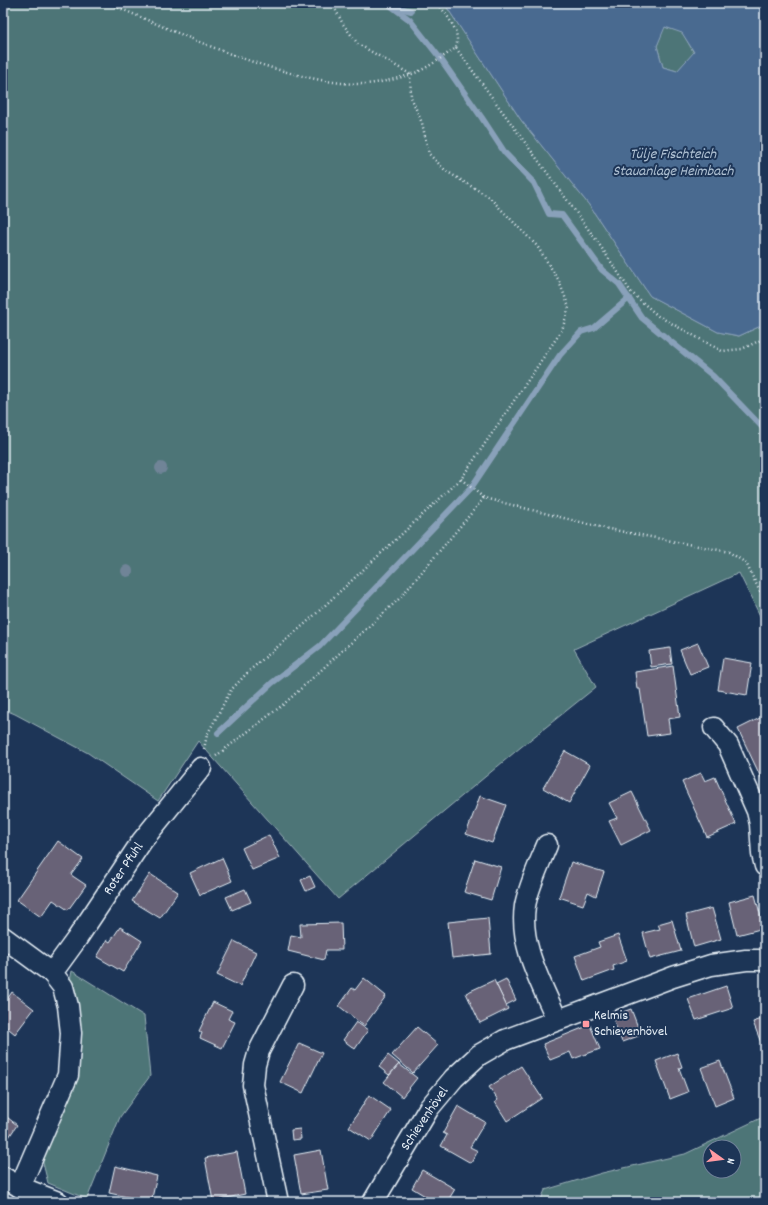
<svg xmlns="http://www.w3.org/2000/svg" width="768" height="1205" font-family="Dekko,sans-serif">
	<rect width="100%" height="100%" fill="#1d3557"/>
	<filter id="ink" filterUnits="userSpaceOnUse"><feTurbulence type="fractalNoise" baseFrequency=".025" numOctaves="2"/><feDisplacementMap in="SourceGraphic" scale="8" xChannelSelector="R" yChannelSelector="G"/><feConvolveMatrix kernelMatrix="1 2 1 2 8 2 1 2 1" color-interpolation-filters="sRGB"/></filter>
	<g filter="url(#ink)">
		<g fill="#4e7477" stroke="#9bb2b8" fill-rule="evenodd">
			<path d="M3,3H444L521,120L589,205L650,296L718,332L739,336L765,324V626L739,573L574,649L596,687L521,747L338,899L198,741L158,801L88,753L15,714L3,709Z"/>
			<path d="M664,27L682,32L694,53L677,71L663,67L657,46Z"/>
			<path d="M72,971L144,1016L150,1076L120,1117L87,1199L48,1183L42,1159L78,1078V1025L75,991L70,981Z"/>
			<path d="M763,1117H765V1202H540L545,1190L602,1173L685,1154ZM710,1147H734V1171H710Z"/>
		</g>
		<path fill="#496b90" stroke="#89a1ba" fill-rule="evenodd" d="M444,3H765V324L739,336L718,332L650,296L589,205L521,120ZM665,27L682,33L694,52L677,71L663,67L657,46Z"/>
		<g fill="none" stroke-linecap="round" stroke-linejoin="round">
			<g stroke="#89a1ba" stroke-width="6">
				<path d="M390,5L410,20L440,58L482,118L505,153L534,183L549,214L562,215L602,270L619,284L642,318L713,376L765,430"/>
				<path d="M393,6L411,11"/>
				<path d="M218,733L272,683L320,646L471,488L560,355L581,332L594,328L629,298"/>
			</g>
		</g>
		<g fill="#676277" stroke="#e8f1f8">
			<path d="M698,643L708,667L690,674L680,650Z"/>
			<path d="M670,648L672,664L651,667L649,651Z"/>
			<path d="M723,658L752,663L747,695L718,690Z"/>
			<path d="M673,666L680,717L668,719L670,733L647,736L640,689H637L635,672Z"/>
			<path d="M762,717L765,723V786L738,729Z"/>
			<path d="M565,751L590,765L569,803L543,788Z"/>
			<path d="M701,773L705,781L715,777L736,824L707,837L682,782Z"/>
			<path d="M632,792L651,830L621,845L609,821L617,818L609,803Z"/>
			<path d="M480,796L506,805L492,843L466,834Z"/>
			<path d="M269,835L280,858L252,870L242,848Z"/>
			<path d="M58,841L83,859L71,875L86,885L68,910L53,900L41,917L17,900Z"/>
			<path d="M222,858L232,881L200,895L190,873Z"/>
			<path d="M475,859L501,867L491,900L464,892Z"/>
			<path d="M571,862L604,872L596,896L588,892L583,905L559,897Z"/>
			<path d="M150,874L178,892L160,918L132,901Z"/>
			<path d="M310,876L315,887L306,891L301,880Z"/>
			<path d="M245,889L251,902L232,910L226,897Z"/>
			<path d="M755,895L764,928L737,935L729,902Z"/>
			<path d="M712,908L721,939L694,947L686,915Z"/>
			<path d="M488,918L491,954L452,958L448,922Z"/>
			<path d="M672,920L681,951L650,959L643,933L660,929L658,924Z"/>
			<path d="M341,923L342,950H326L324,960L288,951L291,935L301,937L300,924Z"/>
			<path d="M120,927L142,941L123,972L97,957L107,940L110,942Z"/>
			<path d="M618,935L627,961L613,966L614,970L584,981L575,956L600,947L598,942Z"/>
			<path d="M234,941L256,952L240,986L217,975Z"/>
			<path d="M364,978L386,996L364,1026L339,1006L352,988L355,990Z"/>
			<path d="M506,979L516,1000L506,1005L496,984Z"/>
			<path d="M494,980L508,1009L480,1023L466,993Z"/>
			<path d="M726,986L733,1008L696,1020L688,999Z"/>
			<path d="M12,992L34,1009L15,1034L3,1024V1005Z"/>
			<path d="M213,1002L232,1011L228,1019L235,1022L222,1048L200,1038L202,1033L199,1031Z"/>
			<path d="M631,1009L641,1035L622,1042L612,1016Z"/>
			<path d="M765,1018V1053L753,1022Z"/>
			<path d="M356,1022L368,1030L355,1049L343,1040Z"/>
			<path d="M590,1025L600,1049L573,1059L570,1052L550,1060L543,1044Z"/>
			<path d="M417,1027L438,1045L413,1073L392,1055Z"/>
			<path d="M299,1043L322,1053L303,1093L280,1082Z"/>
			<path d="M677,1053L682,1067L679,1068L688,1092L670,1099L656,1061Z"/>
			<path d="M388,1055L399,1064L389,1075L379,1067Z"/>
			<path d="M720,1061L734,1098L715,1106L701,1068Z"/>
			<path d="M399,1064L417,1078L402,1097L384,1082Z"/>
			<path d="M521,1066L542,1098L507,1121L495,1102L498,1100L489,1087Z"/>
			<path d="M369,1095L391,1110L371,1141L349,1127Z"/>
			<path d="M458,1106L485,1122L470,1147L478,1151L471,1163L441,1146L447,1135L443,1133Z"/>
			<path d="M3,1114L17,1125L3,1146Z"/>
			<path d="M300,1129L301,1139L292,1140L291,1130Z"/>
			<path d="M321,1150L328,1190L301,1194L294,1155Z"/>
			<path d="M237,1152L245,1194L213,1201L205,1158Z"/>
			<path d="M115,1166L157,1176L151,1202L109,1193Z"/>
			<path d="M422,1170L455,1189L447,1202H435L412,1188Z"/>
		</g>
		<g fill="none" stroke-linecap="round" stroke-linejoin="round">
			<defs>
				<g id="street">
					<path d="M714,728L728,745L757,811L760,824L762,854L765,866"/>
					<path d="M547,845C540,862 528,888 525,906C519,946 542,984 557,1020"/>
					<path d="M3,937L52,973"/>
					<path d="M3,1177L20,1187L58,1202"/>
					<path d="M20,1187L68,1075L71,1033L68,1006L63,987L52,973L76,940L142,841L201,768"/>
					<path d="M278,1202L253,1085L255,1065L259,1051L293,985"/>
					<path d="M373,1202L429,1108L454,1078L479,1055L505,1040L673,977L711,965L746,960H765"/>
				</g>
			</defs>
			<use href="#street" stroke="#e8f1f8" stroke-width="23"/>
			<g stroke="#e8f1f8" stroke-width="2.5" stroke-dasharray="1 3" stroke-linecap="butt">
				<path d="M107,3C163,26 217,52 276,69C304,77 332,84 362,84C377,84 395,79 409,75C426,70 442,57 456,48C461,30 447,17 438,3"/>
				<path d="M332,3L343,24L358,44L410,74"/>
				<path d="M456,48L597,241L631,292L658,316L722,351L742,349L765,338"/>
				<path d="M461,479L484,498L604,528L729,552L746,563L765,602"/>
				<path d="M204,749L207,735L231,690L250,670L306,623L461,479L562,330L569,307L558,279L537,246L489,197L446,171L429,154L422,123L411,97L410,74"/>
				<path d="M216,756L284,704L400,598L484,498"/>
			</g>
			<use href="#street" stroke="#1d3557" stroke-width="20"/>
		</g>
		<g fill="#6f8497">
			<circle cx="161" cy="468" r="6"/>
			<circle cx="127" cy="571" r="6"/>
		</g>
	</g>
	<rect fill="#ff9aa2" stroke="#1d3557" stroke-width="1.5" x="582" y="1020" width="8" height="8" rx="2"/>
	<g text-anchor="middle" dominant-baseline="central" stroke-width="4" stroke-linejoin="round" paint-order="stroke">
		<g font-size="14" fill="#e8f1f8" stroke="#1d3557">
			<text transform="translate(124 869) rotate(-56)">Roter Pfuhl</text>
			<text transform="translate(425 1119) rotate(-56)">Schievenhövel</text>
		</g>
		<g font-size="14" fill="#e8f1f8" stroke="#1d3557" text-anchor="start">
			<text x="594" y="1016">Kelmis<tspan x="594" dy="16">Schievenhövel</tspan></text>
		</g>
		<g font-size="15" font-style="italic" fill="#b0c2d4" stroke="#1d3557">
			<text x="673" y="155">Tülje Fischteich<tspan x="673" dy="17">Stauanlage Heimbach</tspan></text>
		</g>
	</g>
	<rect width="768" height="1205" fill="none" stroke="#1d3557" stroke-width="16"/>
	<rect x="8" y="8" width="752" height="1189" fill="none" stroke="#e8f1f8" stroke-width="1.5" filter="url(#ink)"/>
	<g transform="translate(722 1159) rotate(104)"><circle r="19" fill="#1d3557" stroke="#6e8097"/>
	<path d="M0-3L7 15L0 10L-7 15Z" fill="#ff9aa2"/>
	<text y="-6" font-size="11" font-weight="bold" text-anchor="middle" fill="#e8f1f8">N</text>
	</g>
</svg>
